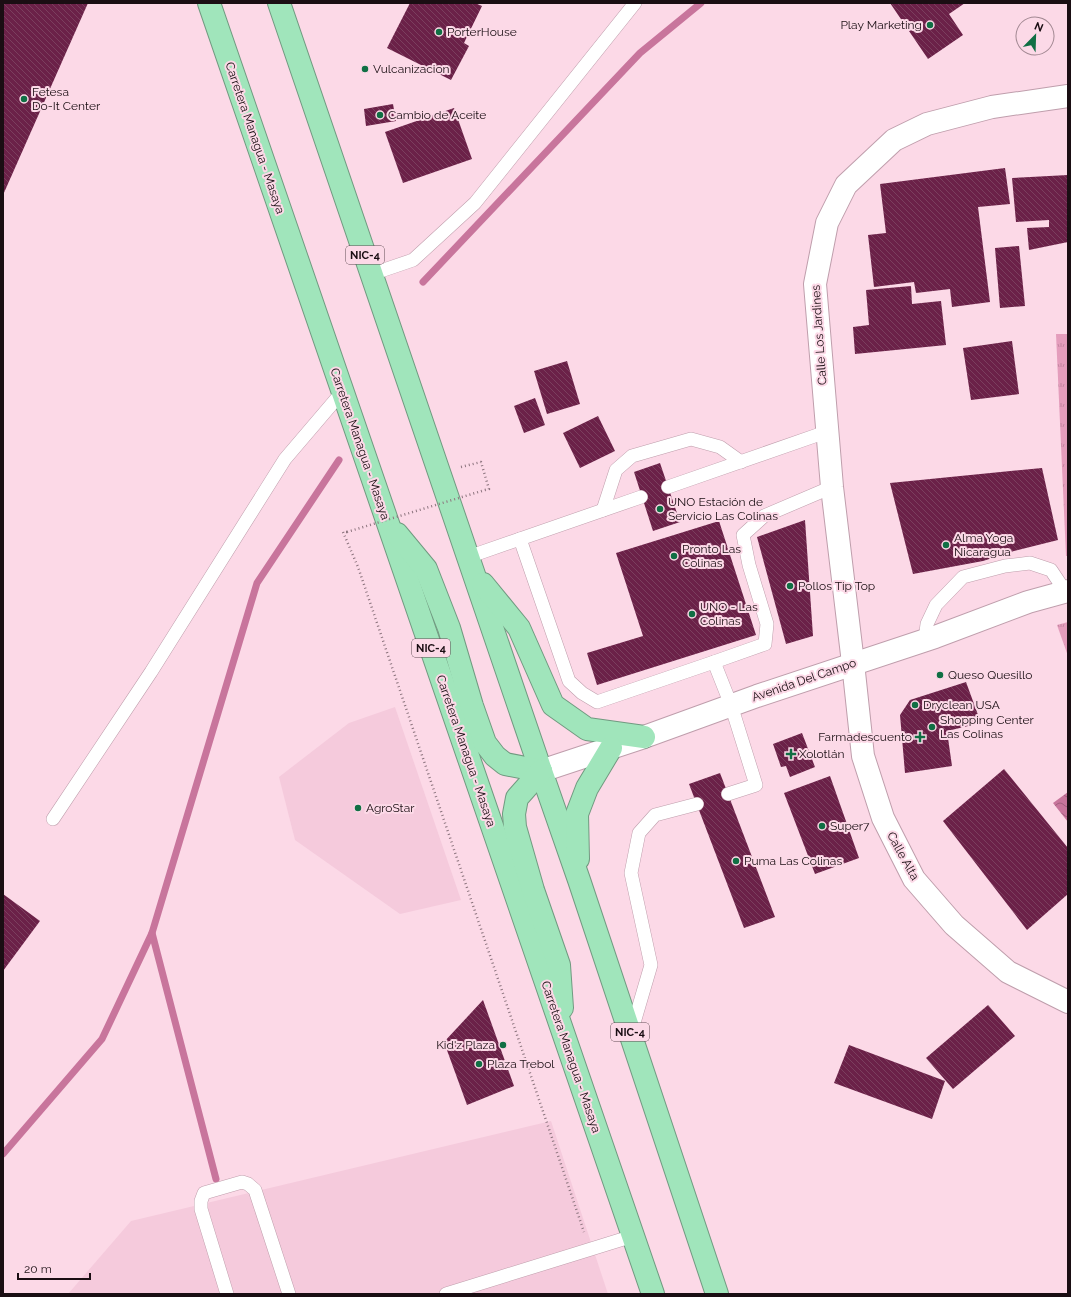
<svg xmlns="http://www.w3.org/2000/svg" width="1071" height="1297" font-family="Raleway,sans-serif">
	<defs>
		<pattern id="grass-tufts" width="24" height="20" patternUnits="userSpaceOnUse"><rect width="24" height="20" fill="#e49dbc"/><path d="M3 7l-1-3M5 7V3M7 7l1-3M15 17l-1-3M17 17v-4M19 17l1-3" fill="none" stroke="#c386a1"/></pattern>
		<pattern id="water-waves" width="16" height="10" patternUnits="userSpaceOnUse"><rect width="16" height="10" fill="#c8759c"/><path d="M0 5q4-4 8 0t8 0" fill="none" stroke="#a25e7e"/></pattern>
		<pattern id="building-back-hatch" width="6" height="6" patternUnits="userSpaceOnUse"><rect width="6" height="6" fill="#6b2148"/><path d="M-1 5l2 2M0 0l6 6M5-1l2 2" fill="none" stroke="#7b3f5e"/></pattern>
	</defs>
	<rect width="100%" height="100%" fill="#fcd9e7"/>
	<g fill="#f5cadc">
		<path d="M395,707L461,900L400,914L295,840L279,777L349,723Z"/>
		<path d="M551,1121L608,1294H68L131,1221Z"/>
	</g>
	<g fill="url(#grass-tufts)">
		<path d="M1056,334H1068V556H1066Z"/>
		<path d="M1068,622V656L1057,625Z"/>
	</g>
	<path fill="url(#water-waves)" d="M1068,792V822L1053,803Z"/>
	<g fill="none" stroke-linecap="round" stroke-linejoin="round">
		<g stroke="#c8759c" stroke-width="7">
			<path d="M423,282L640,53L701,3"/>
			<path d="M3,1154L102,1039L152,933"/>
			<path d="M216,1179L152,933L257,583L339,460"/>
		</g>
	</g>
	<g fill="url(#building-back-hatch)">
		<path d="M3,3H88L3,195Z"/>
		<path d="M410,3H475L482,6L464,43L469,46L451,80L387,48Z"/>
		<path d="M890,3H965L949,14L963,35L928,59Z"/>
		<path d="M393,104L396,121L366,126L364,109Z"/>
		<path d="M454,108L472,159L403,183L385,132Z"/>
		<path d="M1005,168L1010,204L978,207L990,302L952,307L950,289L916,293L914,282L874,287L868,235L886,233L880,184Z"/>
		<path d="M1068,175V242L1029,250L1027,228L1049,227V220L1016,222L1012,178Z"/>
		<path d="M1019,246L1025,306L1000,308L995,248Z"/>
		<path d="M911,286L912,304L941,301L946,345L855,354L853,327L869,325L866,290Z"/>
		<path d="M1012,341L1019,394L971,400L963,348Z"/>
		<path d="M567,361L580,404L547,414L534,371Z"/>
		<path d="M535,398L545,425L524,433L514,406Z"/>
		<path d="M598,416L615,451L580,468L563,433Z"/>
		<path d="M660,463L680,522L653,531L634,472Z"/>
		<path d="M1042,468L1058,540L1014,551L983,561L913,574L890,483Z"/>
		<path d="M805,520L813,636L786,644L757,537Z"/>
		<path d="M719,521L756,635L597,685L587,653L643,636L616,553Z"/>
		<path d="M966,682L981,723L947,731L952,766L905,773L900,715L910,700Z"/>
		<path d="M802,733L815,767L790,777L786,766L781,767L773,744Z"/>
		<path d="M1004,769L1068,848V894L1027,930L943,821Z"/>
		<path d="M720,773L775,917L744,928L689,784Z"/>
		<path d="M830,776L859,858L815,874L784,793Z"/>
		<path d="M3,894L40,921L3,971Z"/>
		<path d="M483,1000L514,1086L467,1105L444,1042Z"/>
		<path d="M988,1005L1015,1036L953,1089L926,1058Z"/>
		<path d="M849,1045L945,1081L932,1119L834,1083Z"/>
	</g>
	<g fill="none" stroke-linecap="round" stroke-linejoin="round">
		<defs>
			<g id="lane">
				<path d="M372,274L413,260L475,203L635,3"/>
				<path d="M668,487L826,432"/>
				<path d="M603,510L616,470L632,456L691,439L720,447L741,462"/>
				<path d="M520,539L569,681L582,693L597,702L714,662"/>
				<path d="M468,557L641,497"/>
				<path d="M925,640L927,624L936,605L963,577L1005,566L1030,563L1051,570L1065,591"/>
				<path d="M728,794L756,785L731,705L714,662L765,644L767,624L749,565L743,535L764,516L832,487"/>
				<path d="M53,819L151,672L285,459L343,391"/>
				<path d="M631,1033L651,965L631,873L639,833L655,815L697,804"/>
				<path d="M227,1294L201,1209V1201L204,1193L242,1182L248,1184L255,1190L289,1294"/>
				<path d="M446,1294L633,1236"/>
			</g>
			<path id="street" d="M1068,96L992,107L927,124L894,140L846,185L827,223L815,284L832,487L853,663L863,756L883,818L914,879L954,925L1008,972L1068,1002"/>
			<path id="secondary" d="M541,771L644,737L757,696L935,637L1028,602L1068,591"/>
			<g id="highway">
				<path d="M209,3L653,1294"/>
				<path d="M279,3L541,771L579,880L717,1294"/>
				<path d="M397,534L426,569L449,628L472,706L485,743L495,756L505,764L541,771"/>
				<path d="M483,584L519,628L553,705L587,729L644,737"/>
				<path d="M541,771L517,798L514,814L515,827L533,890L559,965L562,1008"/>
				<path d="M578,859L577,814L587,788L611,748"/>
			</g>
		</defs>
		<use href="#lane" stroke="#bf9eac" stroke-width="14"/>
		<use href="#street" stroke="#bf9eac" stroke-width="24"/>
		<use href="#secondary" stroke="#bf9eac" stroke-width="24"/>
		<use href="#highway" stroke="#719a80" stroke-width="24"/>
		<g stroke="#8d757f" stroke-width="2.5" stroke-dasharray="1 3" stroke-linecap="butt">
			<path d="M461,467L481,462L489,489L485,490"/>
			<path d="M347,532H343L358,567L584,1232"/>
		</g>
		<use href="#lane" stroke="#fff" stroke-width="13"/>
		<use href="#street" stroke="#fff" stroke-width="22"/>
		<use href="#secondary" stroke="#fff" stroke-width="22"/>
		<use href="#highway" stroke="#a0e5bb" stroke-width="22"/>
		<path stroke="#8d757f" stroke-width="2.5" stroke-dasharray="1 3" stroke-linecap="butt" d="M347,532L485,490"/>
	</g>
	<g fill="#106f44" stroke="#fcd9e7" stroke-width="1.5">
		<circle cx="930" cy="25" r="4"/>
		<circle cx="439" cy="32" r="4"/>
		<circle cx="365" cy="69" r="4"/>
		<circle cx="24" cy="99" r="4"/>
		<circle cx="380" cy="115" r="4"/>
		<circle cx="660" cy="509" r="4"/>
		<circle cx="946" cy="545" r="4"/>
		<circle cx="674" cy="556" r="4"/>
		<circle cx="790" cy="586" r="4"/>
		<circle cx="692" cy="614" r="4"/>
		<circle cx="940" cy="675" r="4"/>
		<circle cx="915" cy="705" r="4"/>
		<circle cx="932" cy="727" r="4"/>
		<path d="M918 731h4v4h4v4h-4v4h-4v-4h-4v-4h4z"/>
		<path d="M789 748h4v4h4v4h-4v4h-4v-4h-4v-4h4z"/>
		<circle cx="358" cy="808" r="4"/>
		<circle cx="822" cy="826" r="4"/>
		<circle cx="736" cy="861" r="4"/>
		<circle cx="503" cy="1045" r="4"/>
		<circle cx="479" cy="1064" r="4"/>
	</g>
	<g text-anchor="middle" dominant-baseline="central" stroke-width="4" stroke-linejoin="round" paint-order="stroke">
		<g fill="#fcd9e7" stroke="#5e4b53" stroke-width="1">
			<rect x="346" y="246" width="38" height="18" rx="3"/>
			<rect x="412" y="639" width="38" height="18" rx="3"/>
			<rect x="611" y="1023" width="38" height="18" rx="3"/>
		</g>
		<g font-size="11" font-weight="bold" fill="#1a0e13">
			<text x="365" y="255">NIC-4</text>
			<text x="431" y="648">NIC-4</text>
			<text x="630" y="1032">NIC-4</text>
		</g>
		<g font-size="12" fill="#1a0e13" stroke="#fcd9e7" text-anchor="start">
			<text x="922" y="25" text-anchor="end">Play Marketing</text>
			<text x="447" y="32">PorterHouse</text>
			<text x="373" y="69">Vulcanizacion</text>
			<text x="32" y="92">Fetesa<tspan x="32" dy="14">Do-It Center</tspan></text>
			<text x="388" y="115">Cambio de Aceite</text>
			<text x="668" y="502">UNO Estación de<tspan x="668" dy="14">Servicio Las Colinas</tspan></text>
			<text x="954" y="538">Alma Yoga<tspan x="954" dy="14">Nicaragua</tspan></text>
			<text x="682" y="549">Pronto Las<tspan x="682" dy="14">Colinas</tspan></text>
			<text x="798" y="586">Pollos Tip Top</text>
			<text x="700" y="607">UNO - Las<tspan x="700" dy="14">Colinas</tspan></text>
			<text x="948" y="675">Queso Quesillo</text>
			<text x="923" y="705">Dryclean USA</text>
			<text x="940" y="720">Shopping Center<tspan x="940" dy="14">Las Colinas</tspan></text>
			<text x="912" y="737" text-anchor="end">Farmadescuento</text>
			<text x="799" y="754">Xolotlán</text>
			<text x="366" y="808">AgroStar</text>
			<text x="830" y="826">Super7</text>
			<text x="744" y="861">Puma Las Colinas</text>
			<text x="495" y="1045" text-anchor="end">Kid'z Plaza</text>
			<text x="487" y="1064">Plaza Trebol</text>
		</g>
		<g font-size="12" fill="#1a0e13" stroke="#fcd9e7">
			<text transform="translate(255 138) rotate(71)">Carretera Managua - Masaya</text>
			<text transform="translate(819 335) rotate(-94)">Calle Los Jardines</text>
			<text transform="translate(360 444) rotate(71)">Carretera Managua - Masaya</text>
			<text transform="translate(804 680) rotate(-19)">Avenida Del Campo</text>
			<text transform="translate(466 751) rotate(71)">Carretera Managua - Masaya</text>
			<text transform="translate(903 856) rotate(61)">Calle Alta</text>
			<text transform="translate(571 1057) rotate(71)">Carretera Managua - Masaya</text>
		</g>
	</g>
	<rect width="1071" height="1297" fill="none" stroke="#1a0e13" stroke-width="8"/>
	<g transform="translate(1035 36) rotate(23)"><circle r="19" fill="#fcd9e7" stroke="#a28892"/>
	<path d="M0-3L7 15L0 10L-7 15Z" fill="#106f44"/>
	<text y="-6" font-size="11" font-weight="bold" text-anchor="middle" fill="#1a0e13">N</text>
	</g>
	<path d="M18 1273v6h72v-6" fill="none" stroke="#1a0e13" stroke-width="2"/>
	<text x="24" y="1273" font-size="12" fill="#1a0e13" stroke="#fcd9e7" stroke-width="3" paint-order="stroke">20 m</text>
</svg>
